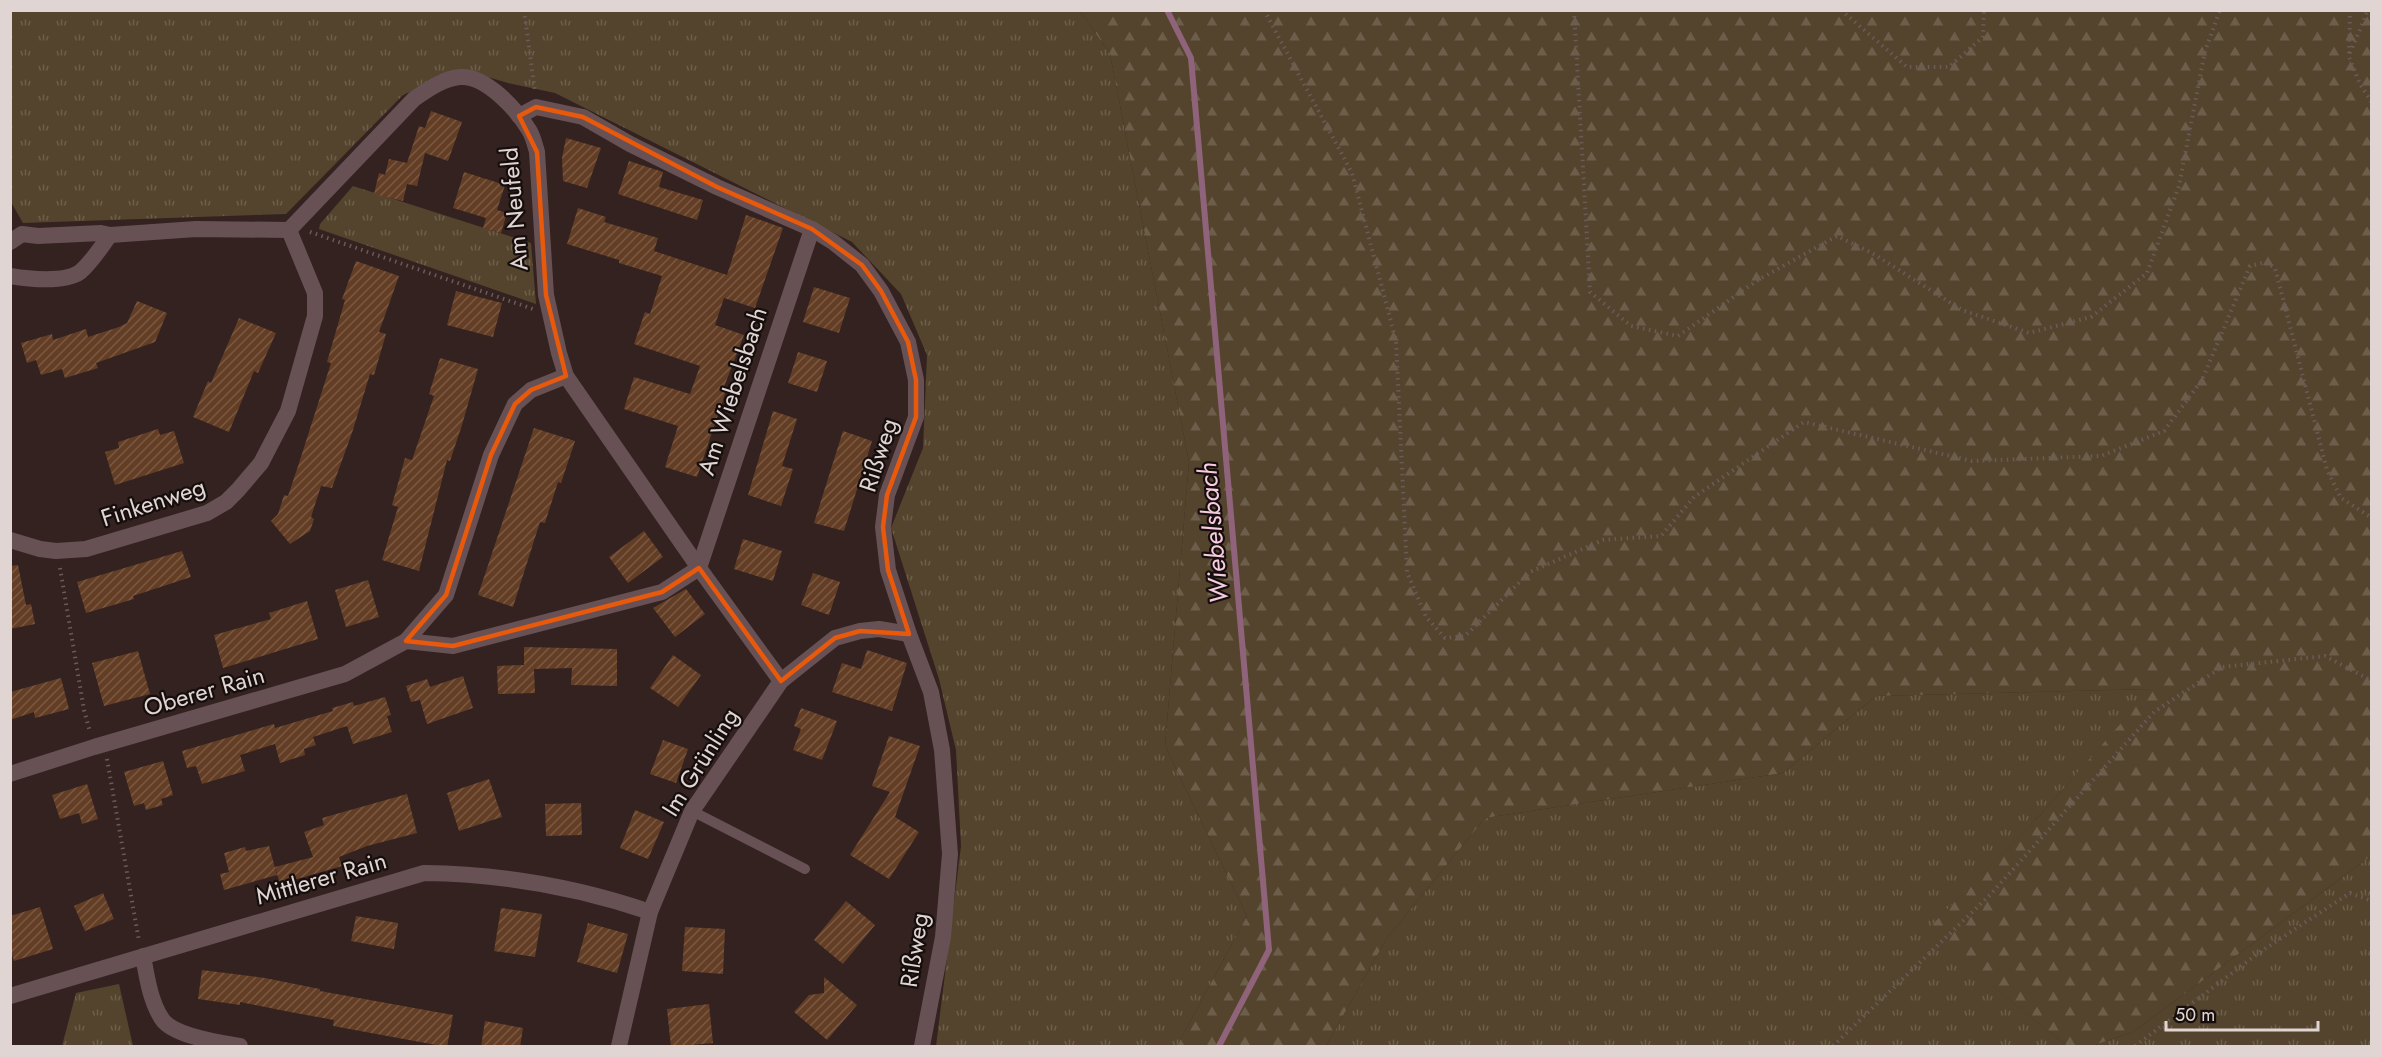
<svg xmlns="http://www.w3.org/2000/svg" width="2382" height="1057" font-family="Jost,sans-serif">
	<defs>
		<pattern id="grass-tufts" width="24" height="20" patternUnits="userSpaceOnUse" patternTransform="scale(1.5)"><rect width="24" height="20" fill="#54442d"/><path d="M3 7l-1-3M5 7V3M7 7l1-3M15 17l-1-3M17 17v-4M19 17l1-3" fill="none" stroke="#6c5e4b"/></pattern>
		<pattern id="forest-firs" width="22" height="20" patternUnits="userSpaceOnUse" patternTransform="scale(1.5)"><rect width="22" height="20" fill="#54442d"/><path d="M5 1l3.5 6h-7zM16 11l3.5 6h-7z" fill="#6c5e4b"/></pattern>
		<pattern id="building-hatch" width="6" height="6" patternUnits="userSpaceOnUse" patternTransform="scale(1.5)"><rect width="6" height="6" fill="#633e25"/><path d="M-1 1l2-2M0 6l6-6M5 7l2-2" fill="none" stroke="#795944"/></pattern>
	</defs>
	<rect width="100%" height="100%" fill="#33221f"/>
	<g fill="url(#grass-tufts)">
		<path d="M10,11H1080L1110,54L1189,462L1165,746L1247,916L1177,1046H936L961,846L956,750L939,679L891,528L923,448L927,355L901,294L852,242L555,93L508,83L461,69L403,95L286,214L23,223L11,202Z"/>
		<path d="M353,186L531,243L536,304L319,229L320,224Z"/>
		<path d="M2152,689L2041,814L1926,932L2067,1046H1326L1387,938L1485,818L1783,773L1876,696Z"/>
		<path d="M2371,856V1046H2092L2133,1032Z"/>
		<path d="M119,984L133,1046H62L76,993Z"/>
	</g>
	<path fill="url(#forest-firs)" d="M1080,11H2371V856L2133,1032L2092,1046H2067L1925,932L2041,814L2151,689L1876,696L1783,773L1485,818L1387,938L1326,1046H1177L1247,916L1165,746L1189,462L1110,54Z"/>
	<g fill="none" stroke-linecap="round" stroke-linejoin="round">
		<path stroke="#8f647a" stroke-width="6" d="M1167,10L1191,58L1269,950L1219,1046"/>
	</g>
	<g fill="url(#building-hatch)">
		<path d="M431,111L462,122L448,161L425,153L417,186L407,184L403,201L374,194L379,173L385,175L389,159L407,163L419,126L425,128Z"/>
		<path d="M566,138L601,148L587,188L563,181L562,158Z"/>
		<path d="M629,161L663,172L659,187L703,200L697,220L618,194Z"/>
		<path d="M464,172L505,185L497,210L507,213L501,233L483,228L486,218L453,208Z"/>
		<path d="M578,208L606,217L604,222L658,238L654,251L727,275L746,215L783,228L755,308L724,298L715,325L744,335L724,387L727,388L697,477L665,467L678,426L624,409L634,377L690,394L700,366L634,344L645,312L650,314L662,276L619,263V260L567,244Z"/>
		<path d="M356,261L399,276L379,332L386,334L374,375L370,374L352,433L332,488L321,486L311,517L314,519L310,531L290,544L271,521L278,514L284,495L288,496L300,460L331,363L327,362L345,300L342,299Z"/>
		<path d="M814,287L850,298L839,333L803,322Z"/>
		<path d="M456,291L502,303L493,337L447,325Z"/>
		<path d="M137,301L167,313L155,342L96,363L98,368L65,378L62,369L41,375L36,360L27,363L21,343L52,334L53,340L86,329L88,337L119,327L127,323Z"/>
		<path d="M239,318L276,333L258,373L254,371L229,432L193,417L208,381L211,383Z"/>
		<path d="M798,352L827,361L817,392L788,383Z"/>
		<path d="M440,358L478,369L462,425L450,461L447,460L419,571L382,560L398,507L392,505L405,458L412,460L434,396L429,394Z"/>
		<path d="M773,411L797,419L782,466L793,469L781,506L748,495Z"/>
		<path d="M534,428L575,441L561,483L558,482L545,523L540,522L513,607L478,595Z"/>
		<path d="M158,429L160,435L174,431L184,463L115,485L105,452L119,448L118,442Z"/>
		<path d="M843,431L872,441L844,531L814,523Z"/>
		<path d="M644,531L663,557L628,583L609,557Z"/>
		<path d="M743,539L782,551L773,581L734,569Z"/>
		<path d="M182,551L191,577L133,596L134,599L86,613L77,582Z"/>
		<path d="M18,565L26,605L31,604L35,624L10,629V566Z"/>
		<path d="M813,573L840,582L829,615L801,605Z"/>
		<path d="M368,580L379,617L346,627L335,590Z"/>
		<path d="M686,589L705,614L675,637L653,608Z"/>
		<path d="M307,601L318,639L223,668L214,635L271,619L269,613Z"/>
		<path d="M524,647L617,649V686L571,685L572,668L534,669L535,693L498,694L497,666L524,665Z"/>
		<path d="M867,650L907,663L892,711L832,692L842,663L861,669Z"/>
		<path d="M138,651L150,694L104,706L92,663Z"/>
		<path d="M673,655L701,675L678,707L650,688Z"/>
		<path d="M463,676L473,708L427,724L420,700L411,702L406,686L427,679L430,687Z"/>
		<path d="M61,678L69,709L35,718L34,712L10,720V692Z"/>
		<path d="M385,697L391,715L387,716L392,732L353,744L347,726L313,737L316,745L304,749L305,755L280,763L275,744L240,755L245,771L202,784L196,766L187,768L182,751L274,724L275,728L333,711L332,708L353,702L354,706Z"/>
		<path d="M801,708L837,721L822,760L793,750L801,729L794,726Z"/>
		<path d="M889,736L920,746L895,817L919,832L889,879L850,855L890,792L872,786Z"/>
		<path d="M663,740L688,749L676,783L650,774Z"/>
		<path d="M163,761L173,795L161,799L163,805L146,810L144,803L134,806L124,772Z"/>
		<path d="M489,779L502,817L459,831L447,793Z"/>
		<path d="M87,784L98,819L82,824L79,813L60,819L52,795Z"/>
		<path d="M407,794L417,833L367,846L339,857L342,866L280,884L275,867L313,857L304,832L324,825L322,818Z"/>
		<path d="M581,803L582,835L546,836L545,804Z"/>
		<path d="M635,810L664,822L648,859L620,848Z"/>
		<path d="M269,846L277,875L224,890L220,874L229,872L224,853L245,847L246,851Z"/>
		<path d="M103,893L114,919L85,931L74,906Z"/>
		<path d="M846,901L875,925L843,964L814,940Z"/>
		<path d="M40,907L53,949L14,961L10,949V916Z"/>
		<path d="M501,908L542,914L535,957L494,951Z"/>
		<path d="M356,916L398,923L394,949L351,941Z"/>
		<path d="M588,923L628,934L617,973L577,962Z"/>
		<path d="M685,927L725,929L723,974L682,971Z"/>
		<path d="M202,970L265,978L320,989V991L453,1015L447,1047L333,1026L334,1020L290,1012L240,1002V1005L198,999Z"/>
		<path d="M824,977L857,1005L827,1040L794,1012L809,995L824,993Z"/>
		<path d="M709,1004L713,1043L671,1047L667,1009Z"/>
		<path d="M485,1021L523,1028L520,1047H481Z"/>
	</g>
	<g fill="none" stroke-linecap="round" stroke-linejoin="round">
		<g stroke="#6a5b58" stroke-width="4" stroke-dasharray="1.5 4.5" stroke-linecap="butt">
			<path d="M524,10L535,92"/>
			<path d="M1264,10L1352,173L1396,341L1407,572L1426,617L1445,638L1465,636L1530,572L1603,540L1661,536L1694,497L1804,422L1972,461L2101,456L2164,431L2202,380L2250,266L2266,262L2275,268L2327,470L2341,498L2372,518"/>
			<path d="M1574,10L1590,292L1631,326L1678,336L1758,280L1837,236L1872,253L1962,310L2029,333L2091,317L2147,273L2179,186L2205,51L2220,10"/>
			<path d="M1841,10L1907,67H1949L1983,37L1984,10"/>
			<path d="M2350,10L2349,57L2360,84L2372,103"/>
			<path d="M2350,53L2368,10"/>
			<path d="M310,232L533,309"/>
			<path d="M60,568L84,710L90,732"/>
			<path d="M107,759L139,941"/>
			<path d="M1833,1046L1991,894L2154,712L2222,667L2325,656L2372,681"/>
			<path d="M2135,1046L2260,952L2350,893L2372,901"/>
		</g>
		<path stroke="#675154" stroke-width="10" d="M692,811L805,869"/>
		<g stroke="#675154" stroke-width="16">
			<path d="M519,116L536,107L583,117L630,144L717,187L812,229L833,242L862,265L881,291L908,342L916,380V417L887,495L883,527L888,570L909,634L931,692L942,750L950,854L943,937L922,1046"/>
			<path d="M10,242L22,234L38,236L101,233L110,235L196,229L289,230L414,99C427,90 444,78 460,77C486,75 517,110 529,130C533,136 535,145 537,152L546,295L559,353L566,376L699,568L781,681"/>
			<path d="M10,276C28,279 65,283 80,272C91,263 101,247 110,235"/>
			<path d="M10,540L40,549L56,551L86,549L207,513L226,502L238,490L261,463L288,411L315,316V293L289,230"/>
			<path d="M406,641L453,646L662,592L699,568L812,229"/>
			<path d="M10,774L94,747L345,674L406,641L446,595L491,455L515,404L531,390L566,376"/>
			<path d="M143,956C147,977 150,1001 162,1019C173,1036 221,1043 240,1046"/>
			<path d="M10,996L424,873C502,874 577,887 650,912"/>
			<path d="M619,1046L650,912L692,811L781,681L835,638L860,631L879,629L909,634"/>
		</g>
	</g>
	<path fill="none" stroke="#e8590c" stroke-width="4.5" stroke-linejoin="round" d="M536,107L583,117L717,187L812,229L862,265L881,291L908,342L916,380V417L887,495L883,527L888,570L909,634L860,631L835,638L781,681L699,568L662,592L453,646L406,641L446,595L491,455L515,404L531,390L566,376L546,295L537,152L519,116Z"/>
	<g text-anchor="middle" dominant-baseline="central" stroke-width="4.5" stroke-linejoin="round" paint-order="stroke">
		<g font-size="24" fill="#e0d5d2" stroke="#150e0c">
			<text transform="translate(514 209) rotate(-95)">Am Neufeld</text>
			<text transform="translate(732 391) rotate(-72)">Am Wiebelsbach</text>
			<text transform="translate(878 455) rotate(-72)">Rißweg</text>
			<text transform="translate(153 502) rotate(-18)">Finkenweg</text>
			<text transform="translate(204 691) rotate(-16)">Oberer Rain</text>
			<text transform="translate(700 762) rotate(-58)">Im Grünling</text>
			<text transform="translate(321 878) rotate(-16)">Mittlerer Rain</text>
			<text transform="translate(914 950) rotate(-81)">Rißweg</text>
		</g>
		<g font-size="26" font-style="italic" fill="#f7cbe0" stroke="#150e0c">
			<text transform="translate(1213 533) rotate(-95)">Wiebelsbach</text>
		</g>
	</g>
	<rect width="2382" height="1057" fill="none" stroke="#e0d5d2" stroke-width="24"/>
	<path d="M2166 1021v9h152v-9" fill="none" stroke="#e0d5d2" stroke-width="3"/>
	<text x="2175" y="1021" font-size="18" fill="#e0d5d2" stroke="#150e0c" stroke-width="4.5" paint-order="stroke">50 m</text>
</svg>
